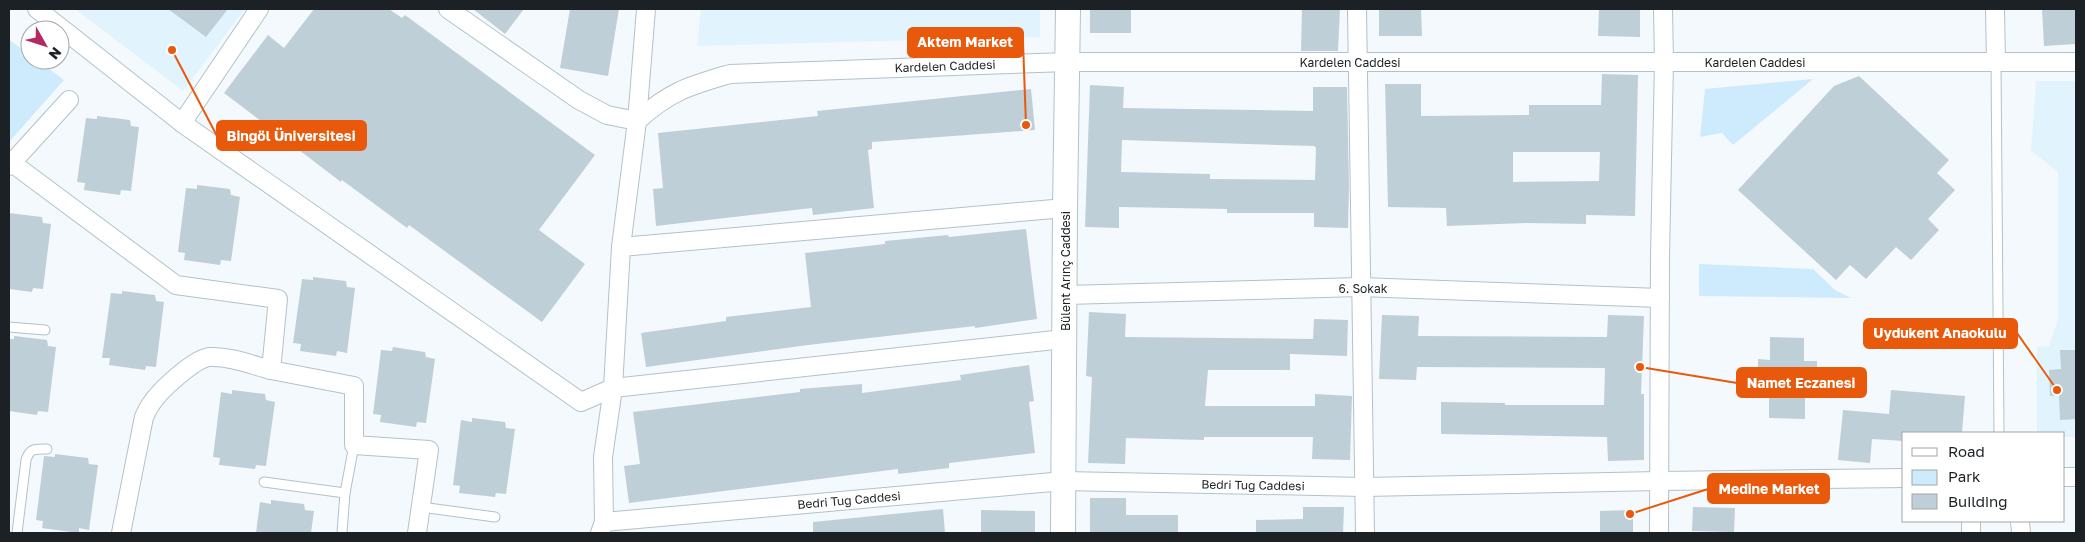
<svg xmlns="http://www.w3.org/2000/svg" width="2085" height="542" font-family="'Golos Text',sans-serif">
	<rect width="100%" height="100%" fill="#f3f9fd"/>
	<g fill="#e1f4fe">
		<path d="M75,9H245L183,91Z"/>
		<path d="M701,9H1040V37L697,46Z"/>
		<path d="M2036,81H2076V437H2064V433H2037V347L2049,346L2058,319V172L2031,151Z"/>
	</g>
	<g fill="#cdebfc">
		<path d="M9,40L30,55V60H37L64,80L9,142Z"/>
		<path d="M1813,79L1733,145L1722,133L1700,137L1705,89Z"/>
		<path d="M1699,264L1813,269L1835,290L1851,298L1699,296Z"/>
	</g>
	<g fill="#bfcfd8" fill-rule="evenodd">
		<path d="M168,9H228L206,37Z"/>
		<path d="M314,9H389L402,18L405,15L595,155L539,230L585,264L542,322L409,225L407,228L342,180L341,182L224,93L268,35L284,48Z"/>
		<path d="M473,9H524L505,34Z"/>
		<path d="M570,9H619L608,76L560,68Z"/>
		<rect x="1090" y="9" width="41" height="24"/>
		<path d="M1302,9H1340L1338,51H1301Z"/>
		<path d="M1379,9H1421L1422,36H1379Z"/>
		<path d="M1599,9H1640V37L1598,36Z"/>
		<path d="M2042,9H2076V44L2044,46Z"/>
		<path d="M1602,74L1638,75L1635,216L1586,215V224L1527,223L1447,226L1446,208L1388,207L1385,84H1421V116L1529,115V105H1601ZM1513,152H1600L1599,181L1513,182Z"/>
		<path d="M1859,76L1949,160L1937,173L1955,190L1928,219L1939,230L1911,260L1896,247L1866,279L1850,265L1836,280L1738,190L1834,86Z"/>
		<path d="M1090,85L1124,87L1123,108L1313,111V87H1347L1349,186L1348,228L1314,227V213H1227V209L1119,207V228L1085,227ZM1122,140L1314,146L1316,148L1315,180L1210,179V174L1121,172Z"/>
		<path d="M1031,89L1035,130L872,142V149L868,150L874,208L813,215L812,208L656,226L653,189L663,188L658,133L818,116L817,111Z"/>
		<path d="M97,116L130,120L131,126L139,127L131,191L121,190L120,195L84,190L85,183L77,182L86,118L97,119Z"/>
		<path d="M197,185L230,189L231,195L240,197L231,261L221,260L220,265L184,260L185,253L178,252L186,188L197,189Z"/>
		<path d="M9,213L42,217L43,223L51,224L43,289L33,288L32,292L9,289Z"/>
		<path d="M1026,229L1037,319L975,328V326L808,345L646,367L641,333L726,321V317L811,307L805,253L885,244V241L948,235L949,237Z"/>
		<path d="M313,277L346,281L347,287L355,288L347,353L337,351L336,356L300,351L301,344L293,343L302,279L313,280Z"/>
		<path d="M122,291L155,295L156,301L164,302L156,367L146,366L145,370L109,365L110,358H102L111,293L122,294Z"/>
		<path d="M1089,312L1126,314L1125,337L1313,339L1314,319L1348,320L1347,356L1290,354V370H1208L1205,406H1315V394L1352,396L1350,460L1312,459L1313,437H1204V440L1126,438L1125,464L1088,463L1092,377L1086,376Z"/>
		<path d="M1382,315L1419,316L1418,336L1607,337L1608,315L1644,316L1641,394H1644V460L1608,461L1607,437L1441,434V402L1505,403V405H1604L1605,368L1417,367L1416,380L1379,379Z"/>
		<path d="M14,336L47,340L48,346L56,347L48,412L38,411L37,415L9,411V339H14Z"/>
		<path d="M1770,337L1804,338V361H1817V397H1805V419L1769,418V396H1758V359L1770,360Z"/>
		<path d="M393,347L425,352L426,357L435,359L426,423L417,422L416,427L380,422L381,415L373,414L381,350L392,351Z"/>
		<path d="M2060,350H2076V419L2060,420L2059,395L2050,396L2049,370L2061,369Z"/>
		<path d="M1029,365L1034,401L1029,402L1035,453L949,463V468L898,474V469L629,503L624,466L640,464L633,412L800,392V389L862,384V393L961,380L960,375Z"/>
		<path d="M232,390L265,394L266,400L275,402L266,466L256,465L255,469L219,465L220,458L213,457L221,392L232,394Z"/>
		<path d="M1891,390L1965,396L1962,433H1904V441L1872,439L1870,463L1838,460L1843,410L1889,414Z"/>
		<path d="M472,418L505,422L506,428L515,429L506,494L496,493L495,497L459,493L460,486L453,485L461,420L472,422Z"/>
		<path d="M55,454L88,458L89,464L98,465L89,530L79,528V533L42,528L43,521L36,520L44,456L55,457Z"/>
		<path d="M1090,498H1126V515H1178V533H1090Z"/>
		<path d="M271,500L304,504L305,510L314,511L311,533H256L260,502L271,504Z"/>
		<path d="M1303,507H1344L1343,533H1256V520L1303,519Z"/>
		<path d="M1693,507L1735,508L1734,532L1692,531Z"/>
		<path d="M943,509L945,533H813V522Z"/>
		<path d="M981,510L1035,511V533H981Z"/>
		<path d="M1633,510V533H1600V511Z"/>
	</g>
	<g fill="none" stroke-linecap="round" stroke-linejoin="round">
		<defs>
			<g id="lane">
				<path d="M1996,63L1999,433"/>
				<path d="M9,327L45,330"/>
				<path d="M264,482L345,493"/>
				<path d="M421,507L495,517"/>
				<path d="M17,533L26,460C30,448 35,449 47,449"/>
				<path d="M342,533L345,493L354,445"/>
			</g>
			<g id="street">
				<path d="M37,9L182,123L581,402L613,388L1064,339"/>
				<path d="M448,9L579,100L607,115L637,121C670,91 689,86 730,74L1068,62H2076"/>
				<path d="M1357,9L1365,533"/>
				<path d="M1995,9L1996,63"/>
				<path d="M182,123L259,9"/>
				<path d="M12,163L176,285L278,299L271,370L354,386V445L429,450L417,533"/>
				<path d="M9,166L69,100"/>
				<path d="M621,247L1065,208"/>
				<path d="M1065,295L1360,287L1660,298"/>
				<path d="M2064,477H2076"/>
				<path d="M1971,521V533"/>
				<path d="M2020,521L2021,533"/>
				<path d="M604,522L1064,481L1364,487L1659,481L1904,478"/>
				<path d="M121,533L144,417C146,413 148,408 151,404C160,390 195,358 210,357C230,356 252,365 271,370"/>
				<path d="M600,533L604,522L603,457L613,388L621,247L637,121L646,9"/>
				<path d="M1659,533L1660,256L1664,62L1663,9"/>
			</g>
			<path id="secondary" d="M1063,533L1065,208L1068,9"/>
		</defs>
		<use href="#lane" stroke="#b2c2ca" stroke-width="11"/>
		<use href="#street" stroke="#b2c2ca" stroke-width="20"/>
		<use href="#secondary" stroke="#b2c2ca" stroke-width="26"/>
		<use href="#lane" stroke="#fff" stroke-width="9"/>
		<use href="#street" stroke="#fff" stroke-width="18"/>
		<use href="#secondary" stroke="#fff" stroke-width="24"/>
	</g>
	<g text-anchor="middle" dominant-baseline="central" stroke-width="4" stroke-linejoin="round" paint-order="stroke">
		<g font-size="12" fill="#1b2124" stroke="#fff">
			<text x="1350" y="62">Kardelen Caddesi</text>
			<text x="1755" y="62">Kardelen Caddesi</text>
			<text transform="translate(945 66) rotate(-2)">Kardelen Caddesi</text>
			<text transform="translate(1065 271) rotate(-90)">Bülent Arınç Caddesi</text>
			<text x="1363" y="288">6. Sokak</text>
			<text transform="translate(1253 485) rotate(1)">Bedri Tuğ Caddesi</text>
			<text transform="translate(849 500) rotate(-5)">Bedri Tuğ Caddesi</text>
		</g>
	</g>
	<path fill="none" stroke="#e8590c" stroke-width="2" d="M1026 125L1023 42M172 50L217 136M2057 390L2017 333M1640 367L1737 383M1630 514L1708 489"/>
	<g fill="#e8590c" stroke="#fff" stroke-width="2">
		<circle cx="1026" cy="125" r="5"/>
		<circle cx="172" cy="50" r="5"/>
		<circle cx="2057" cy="390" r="5"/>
		<circle cx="1640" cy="367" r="5"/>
		<circle cx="1630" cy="514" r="5"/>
	</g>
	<g fill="#e8590c" stroke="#e8590c" stroke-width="2">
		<rect x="908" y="28" width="115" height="29" rx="5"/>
		<rect x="217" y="121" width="149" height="29" rx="5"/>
		<rect x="1864" y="319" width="153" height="29" rx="5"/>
		<rect x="1737" y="368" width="129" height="29" rx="5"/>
		<rect x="1708" y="474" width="121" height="29" rx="5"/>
	</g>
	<g font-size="14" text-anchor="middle" font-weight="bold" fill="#fff">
		<text x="965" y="47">Aktem Market</text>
		<text x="291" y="141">Bingöl Üniversitesi</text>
		<text x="1940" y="338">Uydukent Anaokulu</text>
		<text x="1801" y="388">Namet Eczanesi</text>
		<text x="1769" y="494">Medine Market</text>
	</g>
	<rect width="2085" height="542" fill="none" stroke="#1b2124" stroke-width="20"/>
	<rect x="1902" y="432" width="162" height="90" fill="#ffffff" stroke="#a4a6a7"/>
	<rect x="1912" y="448" width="25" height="8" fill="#ffffff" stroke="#a4a6a7"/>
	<text x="1948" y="457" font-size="15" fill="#1b2124">Road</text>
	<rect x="1912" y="470" width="25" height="15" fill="#cdebfc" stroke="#a4a6a7"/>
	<text x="1948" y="482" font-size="15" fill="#1b2124">Park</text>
	<rect x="1912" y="494" width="25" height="15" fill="#bfcfd8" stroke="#a4a6a7"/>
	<text x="1948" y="507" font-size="15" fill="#1b2124">Building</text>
	<g transform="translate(45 45) rotate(129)"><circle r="24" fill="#ffffff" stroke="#a4a6a7"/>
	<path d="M0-4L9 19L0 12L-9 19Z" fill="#b52963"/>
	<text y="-8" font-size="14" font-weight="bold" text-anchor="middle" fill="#1b2124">N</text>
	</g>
</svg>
